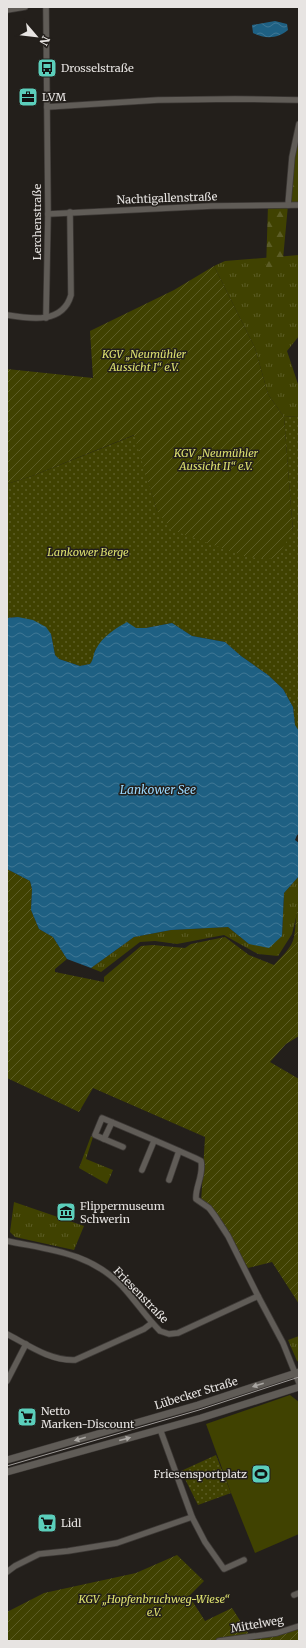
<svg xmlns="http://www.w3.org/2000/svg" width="306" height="1648" font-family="Merriweather,serif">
	<defs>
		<pattern id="grass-tufts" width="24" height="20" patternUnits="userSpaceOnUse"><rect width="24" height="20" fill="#404201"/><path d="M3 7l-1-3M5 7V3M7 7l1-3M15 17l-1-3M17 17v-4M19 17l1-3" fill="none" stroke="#5c5d26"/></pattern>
		<pattern id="forest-firs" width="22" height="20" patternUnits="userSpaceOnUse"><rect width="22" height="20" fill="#404201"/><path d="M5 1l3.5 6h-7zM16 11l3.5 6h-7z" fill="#5c5d26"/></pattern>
		<pattern id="park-dots" width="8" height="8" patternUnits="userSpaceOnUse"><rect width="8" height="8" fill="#404201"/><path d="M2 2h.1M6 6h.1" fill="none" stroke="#5c5d26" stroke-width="1.8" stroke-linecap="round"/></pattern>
		<pattern id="garden-furrows" width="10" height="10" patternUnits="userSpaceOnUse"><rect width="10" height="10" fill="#404201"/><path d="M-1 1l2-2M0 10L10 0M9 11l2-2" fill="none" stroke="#5c5d26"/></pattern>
		<pattern id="water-waves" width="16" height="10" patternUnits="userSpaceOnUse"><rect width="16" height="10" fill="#1e6083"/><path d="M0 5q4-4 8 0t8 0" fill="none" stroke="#3f7794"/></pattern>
	</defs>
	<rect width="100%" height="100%" fill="#231f1b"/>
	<g fill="url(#grass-tufts)">
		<path d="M299,255V336L287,351L299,387V416L284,417L268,394L255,348L214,266L225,261Z"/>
		<path d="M299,876V905L292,934L278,956L258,954L224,935L177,944L155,941L140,942L101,972L91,968L134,937L171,930L228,927L249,944L282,936L284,893Z"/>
		<path d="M91,1136L93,1137L86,1159L113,1170L107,1184L79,1168Z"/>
		<path d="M14,1202L84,1226L74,1250L15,1237L10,1232Z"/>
		<path d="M299,1336V1362L297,1361L288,1340Z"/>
	</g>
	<path fill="url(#forest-firs)" d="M299,124V202L288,205L282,270H266L268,205H288Z"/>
	<g fill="url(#park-dots)">
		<path d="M299,416V731L295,725L293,707L283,689L268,675L241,656L225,642L192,636L172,623L146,628H136L95,650L93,660L90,664L80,666L59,659L55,655L51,634L18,617L7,618V484L32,476L135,435L157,511L293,532L284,417Z"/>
		<path d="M216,1455L231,1493L198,1505L181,1471Z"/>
	</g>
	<g fill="url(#garden-furrows)">
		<path d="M214,266L255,348L268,394L284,417L293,532L275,559L247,557L172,530L157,511L134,435L32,476L7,484V369L93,378L90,331L174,290Z"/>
		<path d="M7,869L30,881L32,889L31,910L39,929L53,937L67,959L55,969V972L104,982V977L141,946L153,945L185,948L191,944L225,937L249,955L274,965C281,957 292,948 294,937C296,926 295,916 299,905V1036L286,1044L270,1062L299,1079V1304L272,1262L248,1268L228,1236L201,1203L205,1137L93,1088L79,1112L7,1078Z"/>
		<path d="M177,1555L204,1581L189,1596L205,1621L232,1608L250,1636L299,1626V1641H7V1612L44,1593L136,1573Z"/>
	</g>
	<path fill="#404201" d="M290,1395L299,1402V1534L255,1553L231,1493L206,1424Z"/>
	<g fill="url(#water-waves)">
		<path d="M275,21L287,24L288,30C277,39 265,39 253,33L252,25Z"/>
		<path d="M18,617L33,620L46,627L51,634L55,655L59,659L80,666L90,664C94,659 93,654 96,649C102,637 116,628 127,622L136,628H146L172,623L192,636L225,642L241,656L268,675L283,689L293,707L295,725L299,731V834L297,835L295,840L299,843V876L284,893L282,936L269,948L249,944L228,927L171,930L134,937L91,968L67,959L53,937L39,929L31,910L32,889L30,881L7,869V618Z"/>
	</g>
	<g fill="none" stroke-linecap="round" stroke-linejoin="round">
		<defs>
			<g id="minor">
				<path d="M46,7L48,214L46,318"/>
				<path d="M7,10L25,7"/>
				<path d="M47,107L158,100L235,99L299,100"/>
				<path d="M288,205L292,157L299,124"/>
				<path d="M48,214L212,206L299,205"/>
				<path d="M7,315C31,319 63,324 71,295L70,212"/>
				<path d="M112,1122L104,1139L95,1135L102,1118C133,1131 164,1144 195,1158L201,1161C204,1175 195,1187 196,1199L209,1208L215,1216L228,1236L258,1296"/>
				<path d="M104,1139L123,1147"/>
				<path d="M142,1170L154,1141"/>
				<path d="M169,1180L179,1151"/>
				<path d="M7,1241C50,1250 89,1252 122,1286C135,1300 146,1317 160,1331L169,1334L178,1333L258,1296L283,1343L299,1383"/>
				<path d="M7,1334C28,1345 50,1361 75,1360L144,1329L152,1323"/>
				<path d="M7,1381L26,1344"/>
				<path d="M160,1429L192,1517L205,1542L224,1569L244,1560"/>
				<path d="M7,1572L15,1566L39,1554L68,1551L117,1543L192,1517"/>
				<path d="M294,1595L299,1593"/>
				<path d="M219,1641L277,1633L299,1626"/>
			</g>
			<g id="tertiary">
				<path d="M7,1460L198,1405L299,1372"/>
				<path d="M7,1472L201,1418L299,1387"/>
			</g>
		</defs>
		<use href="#minor" stroke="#3d3936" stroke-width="7"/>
		<use href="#tertiary" stroke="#3d3936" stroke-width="8"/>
		<use href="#minor" stroke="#605c57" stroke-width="5.5"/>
		<use href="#tertiary" stroke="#605c57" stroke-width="7"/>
		<path stroke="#9e9a98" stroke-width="1" d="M7,1466L199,1410L299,1377"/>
	</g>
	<defs><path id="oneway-solid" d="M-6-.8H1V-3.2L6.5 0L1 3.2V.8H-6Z"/></defs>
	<g fill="#aaa7a3">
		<use href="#oneway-solid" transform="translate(258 1385) rotate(163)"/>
		<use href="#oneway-solid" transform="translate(80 1439) rotate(164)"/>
		<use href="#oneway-solid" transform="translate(125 1439) rotate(-15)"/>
	</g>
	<defs>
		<symbol id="bus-square" viewBox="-11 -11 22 22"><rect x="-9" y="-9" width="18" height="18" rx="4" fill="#5bcebb" stroke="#231f1b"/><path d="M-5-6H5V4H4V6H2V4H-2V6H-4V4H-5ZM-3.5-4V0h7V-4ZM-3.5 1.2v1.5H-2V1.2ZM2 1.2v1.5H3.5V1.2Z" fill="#111"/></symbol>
		<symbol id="office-square" viewBox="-11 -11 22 22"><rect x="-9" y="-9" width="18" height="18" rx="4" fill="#5bcebb" stroke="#231f1b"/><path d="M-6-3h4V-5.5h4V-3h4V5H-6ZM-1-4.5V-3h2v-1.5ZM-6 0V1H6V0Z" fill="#111"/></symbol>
		<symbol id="museum-square" viewBox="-11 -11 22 22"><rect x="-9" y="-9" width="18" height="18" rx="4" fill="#5bcebb" stroke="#231f1b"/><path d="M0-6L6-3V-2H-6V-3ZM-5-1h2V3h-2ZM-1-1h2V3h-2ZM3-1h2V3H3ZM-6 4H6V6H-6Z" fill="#111"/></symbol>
		<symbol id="supermarket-square" viewBox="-11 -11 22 22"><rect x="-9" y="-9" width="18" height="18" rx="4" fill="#5bcebb" stroke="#231f1b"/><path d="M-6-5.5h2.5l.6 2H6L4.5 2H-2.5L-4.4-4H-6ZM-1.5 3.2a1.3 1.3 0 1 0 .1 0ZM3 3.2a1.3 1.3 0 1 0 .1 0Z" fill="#111"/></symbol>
		<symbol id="stadium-square" viewBox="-11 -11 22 22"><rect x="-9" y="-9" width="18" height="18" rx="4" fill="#5bcebb" stroke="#231f1b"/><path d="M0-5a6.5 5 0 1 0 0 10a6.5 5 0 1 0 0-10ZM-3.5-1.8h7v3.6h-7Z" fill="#111"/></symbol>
	</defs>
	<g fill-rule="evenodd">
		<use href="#bus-square" x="36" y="57" width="22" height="22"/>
		<use href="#office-square" x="17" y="86" width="22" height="22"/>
		<use href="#museum-square" x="55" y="1201" width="22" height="22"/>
		<use href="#supermarket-square" x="16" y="1406" width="22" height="22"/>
		<use href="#stadium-square" x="250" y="1463" width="22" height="22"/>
		<use href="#supermarket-square" x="36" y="1512" width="22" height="22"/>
	</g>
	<g text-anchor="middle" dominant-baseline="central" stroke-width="3" stroke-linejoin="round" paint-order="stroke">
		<g font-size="11" fill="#e7e4e2" stroke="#231f1b" text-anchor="start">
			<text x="61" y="68">Drosselstraße</text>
			<text x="42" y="97">LVM</text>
			<text x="80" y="1206">Flippermuseum<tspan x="80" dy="13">Schwerin</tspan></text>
			<text x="41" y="1411">Netto<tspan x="41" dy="13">Marken-Discount</tspan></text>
			<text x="247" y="1474" text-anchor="end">Friesensportplatz</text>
			<text x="61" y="1523">Lidl</text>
		</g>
		<g font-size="11" fill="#e7e4e2" stroke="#231f1b">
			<text transform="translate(167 198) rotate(-2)">Nachtigallenstraße</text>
			<text transform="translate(37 222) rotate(-90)">Lerchenstraße</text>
			<text transform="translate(141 1295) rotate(46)">Friesenstraße</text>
			<text transform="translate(196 1393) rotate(-17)">Lübecker Straße</text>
			<text transform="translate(257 1624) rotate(-10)">Mittelweg</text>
		</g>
		<g font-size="11" font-style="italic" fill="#dce06f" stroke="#231f1b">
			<text x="144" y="354">KGV „Neumühler<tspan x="144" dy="13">Aussicht I“ e.V.</tspan></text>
			<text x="216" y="453">KGV „Neumühler<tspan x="216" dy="13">Aussicht II“ e.V.</tspan></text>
			<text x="88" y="552">Lankower Berge</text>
			<text x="154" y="1599">KGV „Hopfenbruchweg-Wiese“<tspan x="154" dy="13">e.V.</tspan></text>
		</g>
		<g font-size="12" font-style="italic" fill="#99d7fd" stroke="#231f1b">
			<text x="158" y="789">Lankower See</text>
		</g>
	</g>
	<rect width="306" height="1648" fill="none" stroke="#e7e4e2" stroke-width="16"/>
	<g transform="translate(36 36) rotate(118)" stroke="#231f1b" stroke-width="3" paint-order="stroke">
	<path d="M0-3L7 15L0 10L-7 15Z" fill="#e7e4e2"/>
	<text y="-6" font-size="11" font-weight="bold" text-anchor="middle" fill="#e7e4e2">N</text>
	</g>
</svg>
